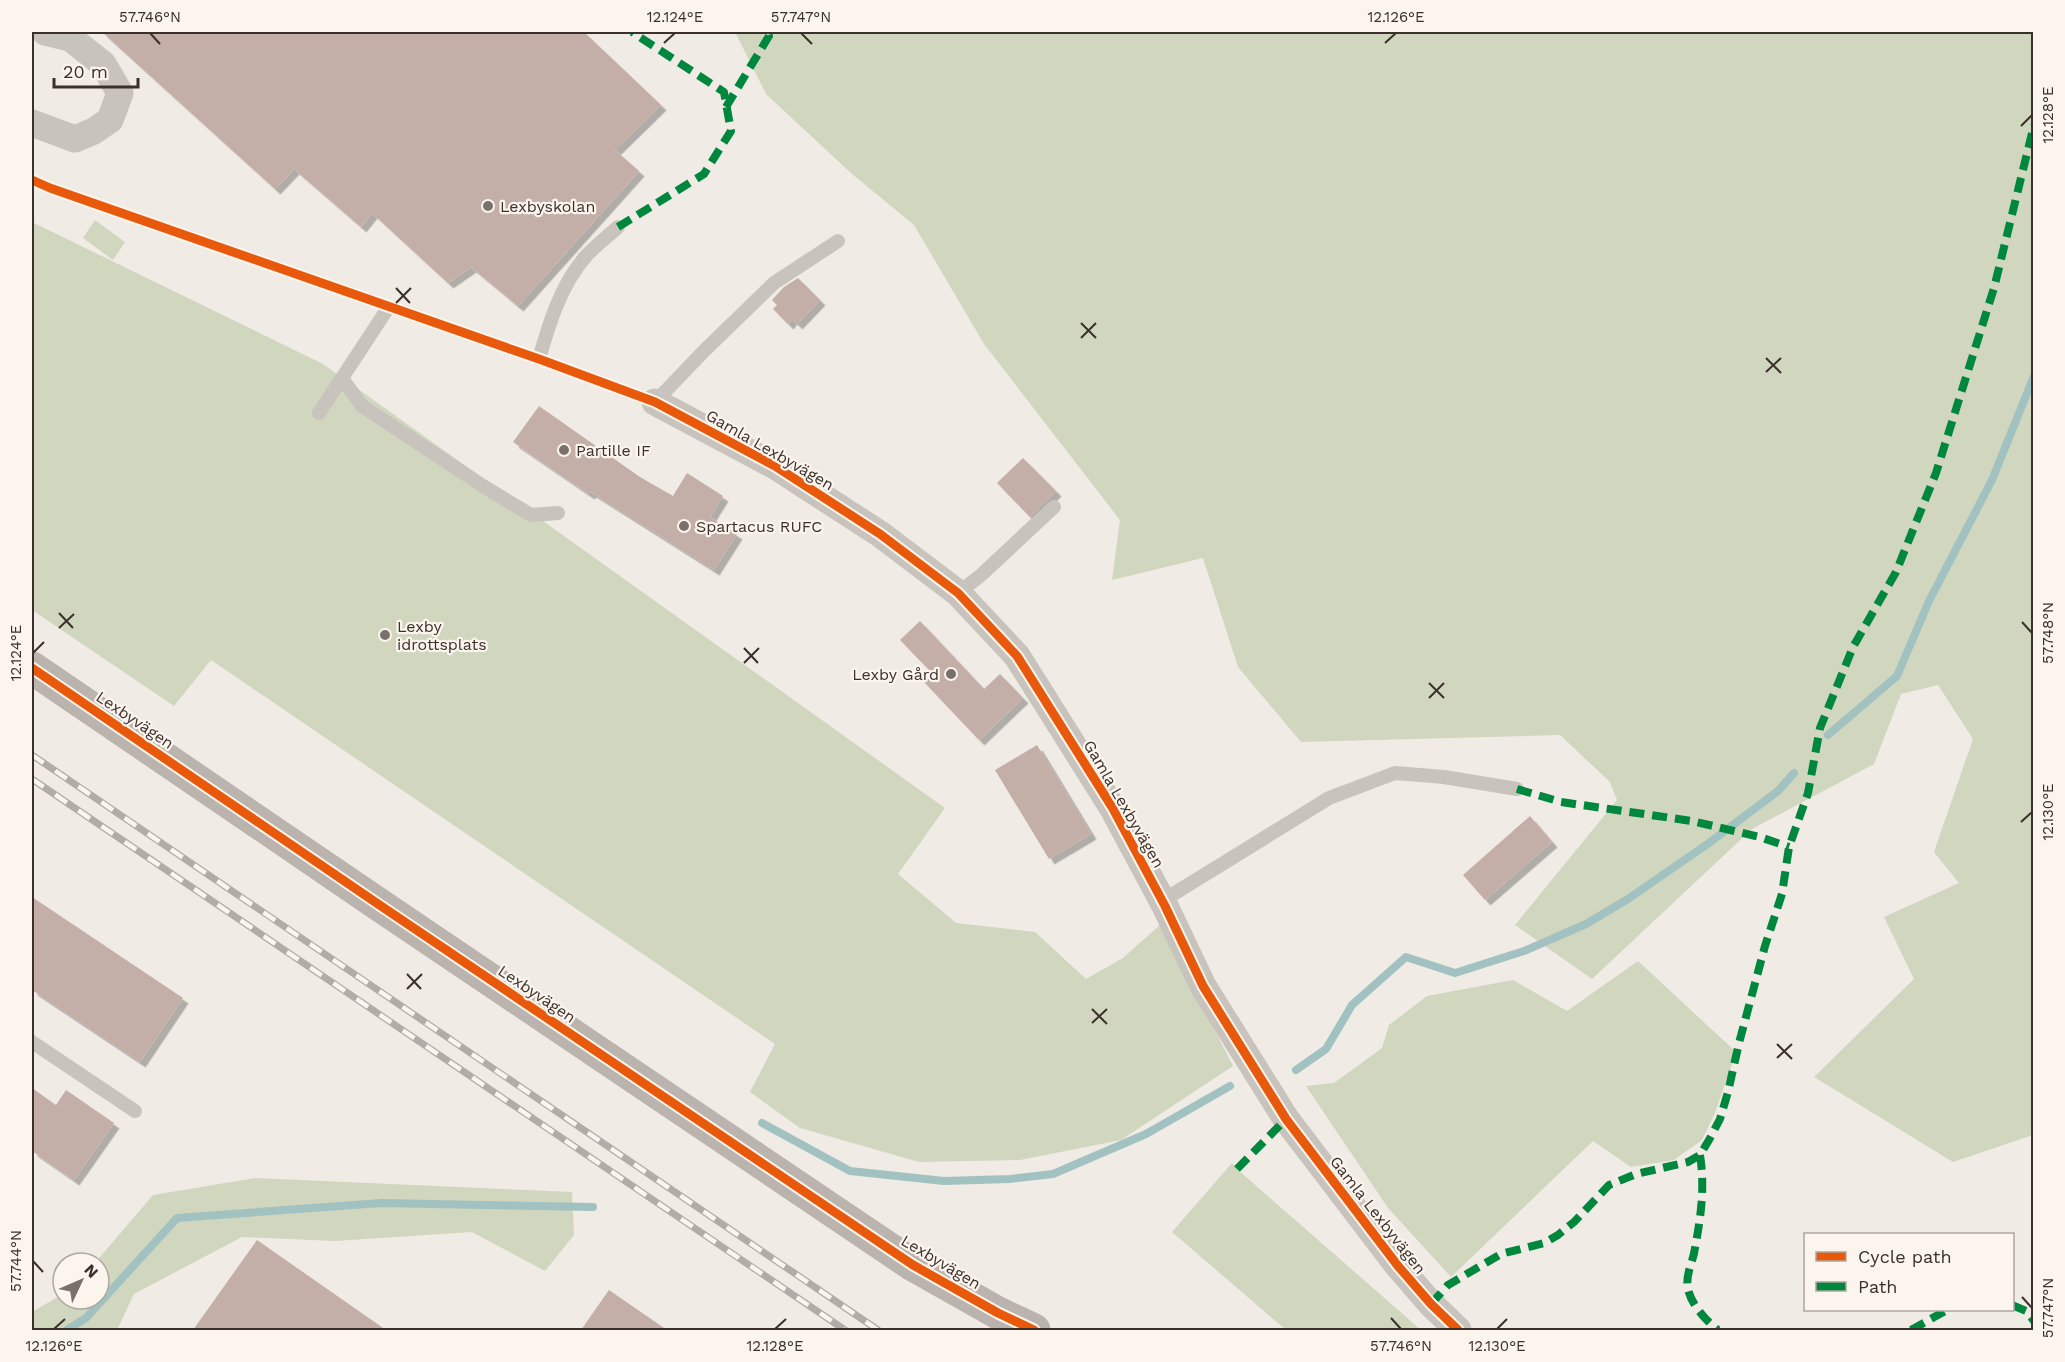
<svg xmlns="http://www.w3.org/2000/svg" width="2065" height="1362" font-family="'Work Sans',sans-serif">
	<defs>
		<filter id="shadow"><feDropShadow dx="5.5" dy="5.5" stdDeviation="0" flood-color="#0004"/></filter>
	</defs>
	<rect width="100%" height="100%" fill="#f0ebe5"/>
	<g fill="#d1d6bf">
		<path d="M735,32H2033V1135L1953,1162L1814,1077L1914,979L1884,917L1959,883L1934,852L1973,739L1938,685L1901,694L1874,764L1752,829L1592,979L1515,925L1617,800L1610,782L1560,735L1301,742L1238,667L1203,558L1112,580L1120,520L984,344L914,225L852,174L766,94Z"/>
		<path d="M95,220L125,242L113,260L83,238Z"/>
		<path d="M32,222L323,364L945,808L898,874L956,923L1035,932L1086,979L1123,958L1161,924L1233,1066L1121,1140L1020,1160L919,1162L800,1128L750,1092L775,1044L211,660L174,706L32,610Z"/>
		<path d="M1638,961L1736,1052L1715,1113L1702,1140L1674,1160L1631,1167L1593,1141L1451,1277L1388,1208L1306,1086L1334,1083L1382,1048L1389,1025L1427,996L1513,980L1567,1011Z"/>
		<path d="M1232,1163L1237,1169L1421,1330H1286L1172,1232Z"/>
		<path d="M255,1178L572,1192L574,1235L545,1271L472,1232L335,1241L242,1237L134,1294L117,1330H32V1312L63,1294V1299H99V1263H95L153,1195Z"/>
	</g>
	<g fill="none" stroke-linecap="round" stroke-linejoin="round">
		<g stroke="#a1c2c1" stroke-width="8">
			<path d="M1828,735L1897,676L1929,601L1992,480L2034,376"/>
			<path d="M1296,1070L1326,1049L1352,1005L1406,957L1455,973L1524,951L1586,924L1628,899L1709,843L1778,791L1794,773"/>
			<path d="M762,1123L850,1171L944,1181L1010,1179L1053,1174L1146,1134L1230,1086"/>
			<path d="M67,1330L86,1318L177,1218L381,1203L593,1207"/>
		</g>
	</g>
	<g fill="#c3afa7" filter="url(#shadow)">
		<path d="M102,32H584L661,105L615,150L639,171L518,306L471,267L448,283L372,213L361,227L294,169L275,189Z"/>
		<path d="M798,278L820,300L797,324L792,319L788,324L773,309L777,305L772,300L784,287Z"/>
		<path d="M539,406L640,477L673,496L687,473L723,496L710,517L737,534L714,570L591,492L589,494L513,442Z"/>
		<path d="M1023,458L1056,491L1030,517L997,483Z"/>
		<path d="M920,621L984,689L1000,674L1023,698L979,740L924,682L933,674L900,640Z"/>
		<path d="M1037,745L1091,834L1049,859L995,770Z"/>
		<path d="M1530,816L1552,842L1485,900L1463,875Z"/>
		<path d="M32,897L183,998L140,1062L32,990Z"/>
		<path d="M32,1088L56,1105L66,1090L114,1123L74,1180L32,1151Z"/>
		<path d="M257,1240L386,1330H193Z"/>
		<path d="M609,1290L667,1330H581Z"/>
	</g>
	<g fill="none" stroke-linecap="round" stroke-linejoin="round">
		<g stroke="#c9c3be" stroke-width="14">
			<path d="M539,359C549,324 561,284 586,256C595,246 607,237 618,227"/>
			<path d="M342,378L362,406L483,486L531,515L558,513"/>
			<path d="M655,402L704,351L774,283L838,241"/>
			<path d="M319,413L388,308"/>
			<path d="M958,593L980,576L1054,507"/>
			<path d="M1162,901L1329,798L1395,773L1444,777L1517,789"/>
			<path d="M32,1042L135,1111"/>
		</g>
		<g stroke="#c9c3be" stroke-width="27">
			<path d="M32,123L75,139L94,131L110,120L120,93L103,64L70,38L45,32"/>
			<path d="M655,402L775,466L880,534L958,593L1017,656L1112,807L1165,906L1203,986L1286,1119L1398,1266L1431,1304L1458,1330"/>
		</g>
		<path stroke="#bab3ae" stroke-width="33" d="M32,668L381,906L913,1265L998,1313L1034,1330"/>
		<defs>
			<g id="rail">
				<path d="M32,755L878,1330"/>
				<path d="M32,779L845,1330"/>
			</g>
		</defs>
		<use href="#rail" stroke="#b1aca8" stroke-width="7"/>
		<use href="#rail" stroke="#fbf5ee" stroke-width="4.5" stroke-dasharray="14" stroke-linecap="butt"/>
		<g stroke="#00873e" stroke-width="8" stroke-dasharray="15 8" stroke-linecap="butt">
			<path d="M726,107L769,36L767,32"/>
			<path d="M618,227L704,174L731,131L724,92L632,32"/>
			<path d="M1517,789L1561,802L1692,821L1760,837L1789,847"/>
			<path d="M1700,1155C1705,1187 1701,1216 1695,1248C1693,1263 1685,1274 1688,1289C1691,1304 1706,1321 1718,1330"/>
			<path d="M1237,1169L1286,1119"/>
			<path d="M1431,1304L1448,1285L1501,1254L1544,1243L1558,1235L1574,1222L1609,1185L1636,1174L1688,1162L1700,1155L1709,1140L1720,1119L1728,1092L1739,1043L1765,946L1782,894L1789,847L1808,793L1820,728L1853,647L1896,572L1936,473L1994,288L2034,125"/>
			<path d="M2012,1305L2026,1311L2034,1321"/>
			<path d="M1911,1330L1947,1310"/>
		</g>
		<defs>
			<g id="cycleway">
				<path d="M32,180L50,188L539,359L655,402L775,466L880,534L958,593L1017,656L1112,807L1165,906L1203,986L1286,1119L1398,1266L1431,1304L1458,1330"/>
				<path d="M32,668L381,906L913,1265L998,1313L1034,1330"/>
			</g>
		</defs>
		<use href="#cycleway" stroke="#fbf5ee" stroke-width="13"/>
		<use href="#cycleway" stroke="#e8590c" stroke-width="9"/>
	</g>
	<path fill="none" stroke="#3b302b" stroke-width="2" d="M150,33L160,44M801,33L812,44M664,43L675,33M1385,43L1396,33M2021,126L2032,115M396,288L410,303M396,303L411,288M1081,323L1096,338M1081,338L1096,323M1766,358L1781,373M1766,372L1781,358M59,613L73,628M2022,622L2032,633M59,628L74,614M744,648L758,663M33,653L44,642M744,663L759,648M1429,683L1444,698M1429,698L1444,683M2021,822L2032,812M407,974L421,989M407,989L422,974M1092,1009L1107,1024M1092,1023L1107,1009M1777,1044L1792,1059M1777,1058L1792,1044M33,1261L43,1272M2022,1297L2032,1308M1391,1318L1401,1329M54,1329L65,1319M775,1329L786,1319M1497,1329L1507,1319"/>
	<g fill="#7a716c" stroke="#fbf5ee" stroke-width="2">
		<circle cx="488" cy="206" r="6"/>
		<circle cx="564" cy="450" r="6"/>
		<circle cx="684" cy="526" r="6"/>
		<circle cx="385" cy="635" r="6"/>
		<circle cx="951" cy="674" r="6"/>
	</g>
	<g text-anchor="middle" dominant-baseline="central" stroke-width="4.5" stroke-linejoin="round" paint-order="stroke">
		<g font-size="16" fill="#3b302b" stroke="#fbf5ee" text-anchor="start">
			<text x="500" y="206">Lexbyskolan</text>
			<text x="576" y="450">Partille IF</text>
			<text x="696" y="526">Spartacus RUFC</text>
			<text x="397" y="626">Lexby<tspan x="397" dy="18">idrottsplats</tspan></text>
			<text x="939" y="674" text-anchor="end">Lexby Gård</text>
		</g>
		<g font-size="16" fill="#3b302b" stroke="#fbf5ee">
			<text transform="translate(770 450) rotate(30)">Gamla Lexbyvägen</text>
			<text transform="translate(135 720) rotate(34)">Lexbyvägen</text>
			<text transform="translate(1124 804) rotate(60)">Gamla Lexbyvägen</text>
			<text transform="translate(537 994) rotate(34)">Lexbyvägen</text>
			<text transform="translate(1378 1215) rotate(52)">Gamla Lexbyvägen</text>
			<text transform="translate(941 1262) rotate(31)">Lexbyvägen</text>
		</g>
	</g>
	<rect width="2065" height="1362" fill="none" stroke="#fbf5ee" stroke-width="66"/>
	<rect x="1804" y="1233" width="210" height="78" fill="#fbf5ee" stroke="#aea6a0" stroke-width="1.5"/>
	<rect x="1816" y="1252" width="30" height="9" fill="#e8590c" stroke="#aea6a0" stroke-width="1.5"/>
	<text x="1858" y="1263" font-size="18" fill="#3b302b">Cycle path</text>
	<rect x="1816" y="1282" width="30" height="9" fill="#00873e" stroke="#aea6a0" stroke-width="1.5"/>
	<text x="1858" y="1293" font-size="18" fill="#3b302b">Path</text>
	<g transform="translate(81 1281) rotate(46)"><circle r="28" fill="#fbf5ee" stroke="#aea6a0" stroke-width="1.5"/>
	<path d="M0-4.5L10 22L0 15L-10 22Z" fill="#7a716c"/>
	<text y="-9" font-size="16" font-weight="bold" text-anchor="middle" fill="#3b302b">N</text>
	</g>
	<path d="M54 78v9h84v-9" fill="none" stroke="#3b302b" stroke-width="3"/>
	<text x="63" y="78" font-size="18" fill="#3b302b" stroke="#fbf5ee" stroke-width="4.5" paint-order="stroke">20 m</text>
	<rect x="33" y="33" width="1999" height="1296" fill="none" stroke="#3b302b" stroke-width="2"/>
	<g font-size="15" text-anchor="middle" fill="#3b302b">
		<text x="150" y="22">57.746°N</text>
		<text x="675" y="22">12.124°E</text>
		<text x="801" y="22">57.747°N</text>
		<text x="1396" y="22">12.126°E</text>
		<text transform="translate(2048 115) rotate(-90)" y="5">12.128°E</text>
		<text transform="translate(2048 633) rotate(-90)" y="5">57.748°N</text>
		<text transform="translate(16 653) rotate(-90)" y="5">12.124°E</text>
		<text transform="translate(2048 812) rotate(-90)" y="5">12.130°E</text>
		<text transform="translate(16 1261) rotate(-90)" y="5">57.744°N</text>
		<text transform="translate(2048 1308) rotate(-90)" y="5">57.747°N</text>
		<text x="54" y="1351">12.126°E</text>
		<text x="775" y="1351">12.128°E</text>
		<text x="1401" y="1351">57.746°N</text>
		<text x="1497" y="1351">12.130°E</text>
	</g>
</svg>
